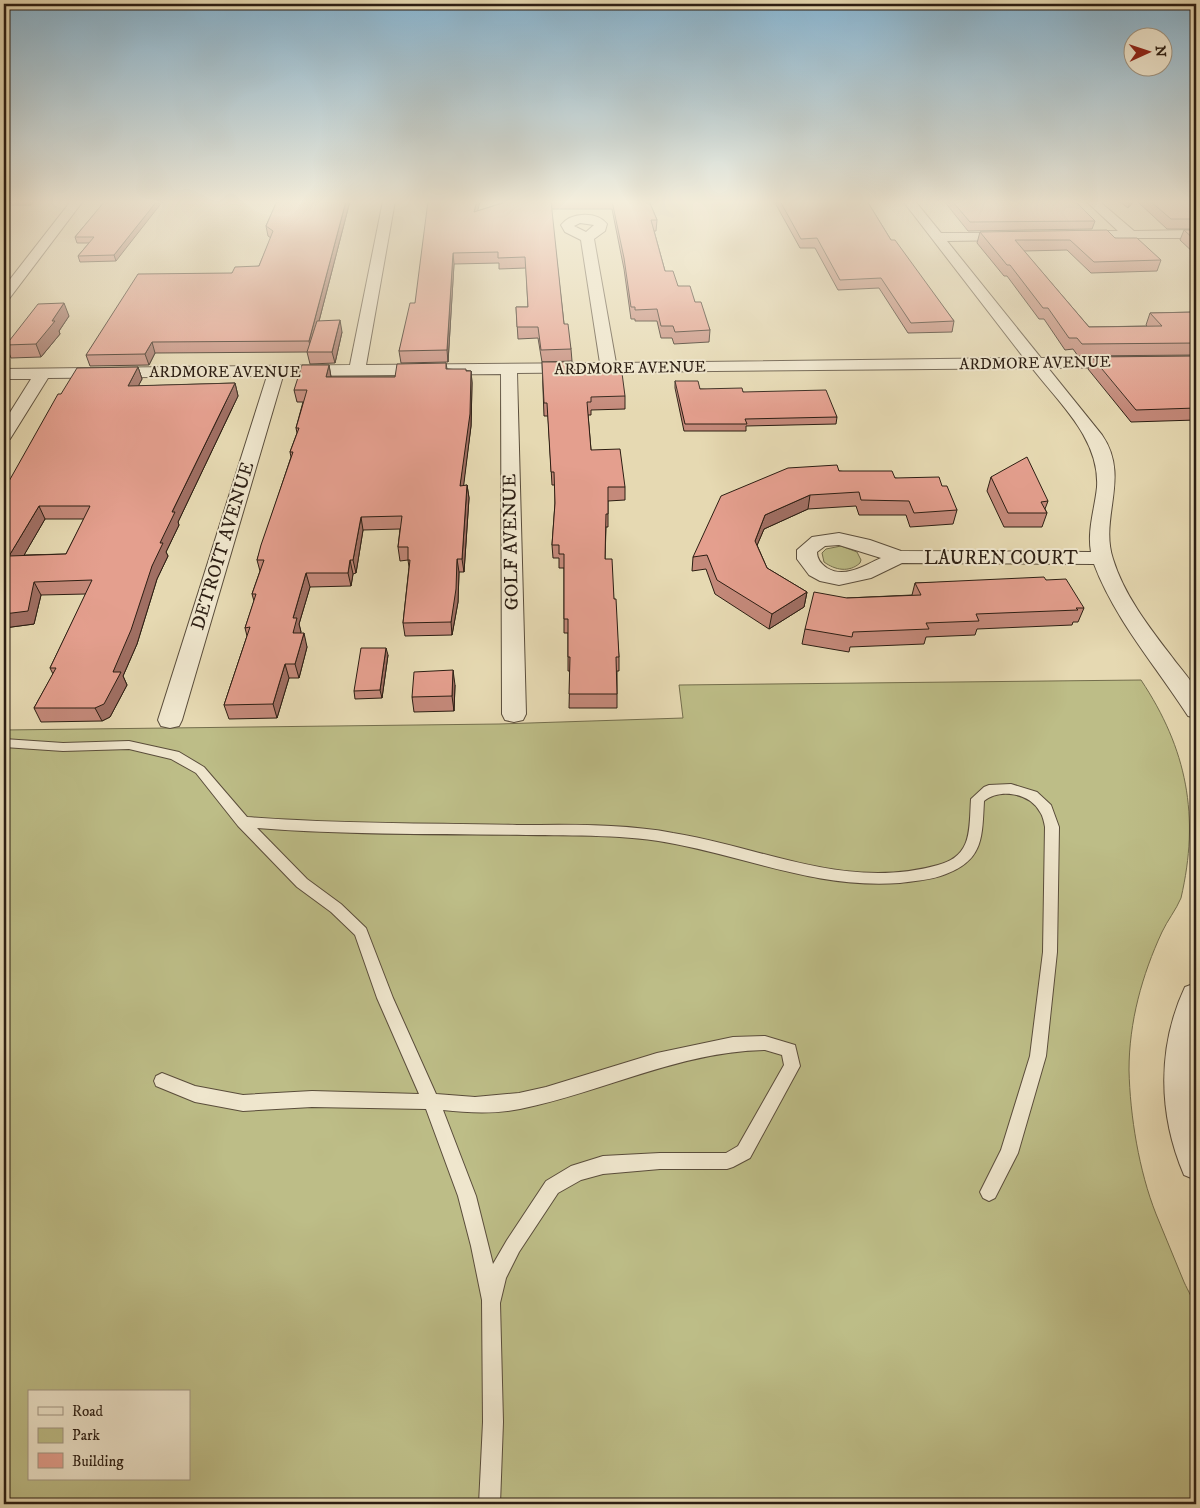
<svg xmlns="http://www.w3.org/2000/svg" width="1200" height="1508" font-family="'IM FELL DW Pica',serif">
	<rect width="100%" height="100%" fill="#e6d9b2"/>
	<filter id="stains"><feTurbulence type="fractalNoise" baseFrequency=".004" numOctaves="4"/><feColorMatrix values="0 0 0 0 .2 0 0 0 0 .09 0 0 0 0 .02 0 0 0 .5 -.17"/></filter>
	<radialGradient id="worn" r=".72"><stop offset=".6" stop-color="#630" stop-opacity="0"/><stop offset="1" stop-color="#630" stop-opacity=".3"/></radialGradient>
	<g fill="#bdbd87" stroke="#746e4d" fill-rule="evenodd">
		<path d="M841,546L857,552L861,560L860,563C849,573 835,570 824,562L822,553L826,549Z"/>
		<path d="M1141,680C1187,749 1200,816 1181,898C1176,910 1167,921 1162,932C1142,975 1129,1022 1129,1070C1130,1116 1139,1171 1156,1214C1165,1237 1175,1259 1184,1282C1188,1291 1194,1300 1196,1310C1200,1326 1196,1349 1196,1366C1196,1412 1196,1458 1196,1504H4V730L499,724L683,718L679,685ZM29,1392H189V1479H29Z"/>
	</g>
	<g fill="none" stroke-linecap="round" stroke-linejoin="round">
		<defs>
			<path id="service" d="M4,739L63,743L129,741L179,752L204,767L247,817C337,824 427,823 517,825C548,825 580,824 611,826C631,827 653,829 673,833C762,847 846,891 938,865C973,856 969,829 971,799L984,787L989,785L1011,784L1037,792L1051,805L1059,827L1057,952L1046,1056L1018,1153L995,1198L989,1201L983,1198L980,1192L1001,1150L1030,1056L1043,952L1045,827C1044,822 1043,816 1040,812C1030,793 1000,788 984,801C982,836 984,860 946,874C932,880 915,881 900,883C820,889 752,859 675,844C627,834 575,836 526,835C436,834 346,835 257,828L307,879L341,904L366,928L393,998L436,1094L475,1097L519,1093L546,1087L657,1053L733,1037L765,1036L795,1045L800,1066L750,1158L733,1167L727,1169H660L603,1174L581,1180L558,1193L519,1252L506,1278L500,1303L503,1422L500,1504H479L483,1422L482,1300L471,1246L458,1196L426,1109L312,1107L243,1111L195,1102L156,1086L154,1081L156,1076L162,1073L195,1086L243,1095L312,1091L419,1094L377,998L355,935L331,912L297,887L238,826L196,773L171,759L129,749L63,751L4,747ZM765,1050L782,1055L784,1065L738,1146L726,1153H660L603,1156L571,1166L546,1181L507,1240L493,1264L476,1196L443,1110C469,1113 495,1114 520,1109C604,1092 677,1052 765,1050Z"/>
			<g id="minor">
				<path d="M71,201H83L9,299L4,300V287Z"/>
				<path d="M383,201H395L366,365L600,363L581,240L565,232L561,225C571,212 597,211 607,224L605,231L594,239L616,363L1024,358L903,201H915L941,233H1018L1020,236L1013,240L947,241L1041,358L1124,357L1132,362L1124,367L1048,368L1102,435C1131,477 1099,517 1113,559C1124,595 1149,627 1172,657C1179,667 1192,680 1196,691C1198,699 1196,710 1196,718L1188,716C1156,666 1115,620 1094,564L902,563L871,578L839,585L820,581L809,575L797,559V550L812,537L839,533L870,540L901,551L1091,552C1087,530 1095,508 1097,487C1100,439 1059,403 1032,368L517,373L526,714L523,720L514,722L505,720L502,714L501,374L283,376L182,720L179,726L170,728L161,726L158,720L267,376L48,378L10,439L4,440V422L31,379H4V369L350,365ZM580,223L594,225L586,232L574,226ZM839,545L881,558C865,565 845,579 827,568C821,564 817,559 817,552L825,546Z"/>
				<path d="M1086,201H1099L1134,231L1196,230V238H1073L1071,235L1073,232L1078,231H1118Z"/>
				<path d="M1196,983V1180L1184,1175C1158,1114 1157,1047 1185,987Z"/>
			</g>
		</defs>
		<use href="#service" stroke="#5a4d3b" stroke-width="2"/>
		<use href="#minor" stroke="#5a4d3b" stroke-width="2"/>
		<use href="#service" fill="#efe6cd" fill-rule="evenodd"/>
		<use href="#minor" fill="#efe6cd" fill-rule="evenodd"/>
	</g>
	<g fill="#c4897a" stroke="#2c1e13" fill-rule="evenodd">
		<path d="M4,201H35L31,205H4Z"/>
		<path d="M105,201L116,261L80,262L78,256L89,243H77L75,237Z"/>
		<path d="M277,201H350L319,321L342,332L335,363L310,364L307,352L155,353L149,365L90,366L86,355L232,273L259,266L271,238L268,236L266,226Z"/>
		<path d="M509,201H649L657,220L656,231H654L665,271L678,286L695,302L710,330L709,342L674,344L672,338H661L657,321H635V319H631L624,269L612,209H551L564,324L571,349L572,361L542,362L538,338L518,339L516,307H528L526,268L499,269V263L454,264L448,362L401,363L399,351L415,303L477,211Z"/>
		<path d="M774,201H867L891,240L954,321L952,332L908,333L879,288L838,290L815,248H800Z"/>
		<path d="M944,201H1075L1095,221L1092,229L968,231Z"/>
		<path d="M1119,201H1134L1128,208Z"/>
		<path d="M1137,201H1196V229H1167Z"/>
		<path d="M1184,230H1196V255L1180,240Z"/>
		<path d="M980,232L1115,238L1161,260L1157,271L1091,273L1067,250L1024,251L1089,327L1147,326L1146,325L1150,313L1196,312V355L1078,356L1073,349L1065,350L1044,319H1039L1007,276H1004L977,243Z"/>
		<path d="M69,316L59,331L60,334L41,357L11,358L6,345Z"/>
		<path d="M1196,356V420L1131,422L1088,369L1092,357Z"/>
		<path d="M542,362L589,373L625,396V409L591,410V415H588L591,450L625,487V500L608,501V527H606L605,559L614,599L619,657V671H617V708H569L570,671H568V633H564V568H559V558H553L552,545L555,504V485H552L548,416H544Z"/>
		<path d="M446,363L447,369L471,371L472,383L471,426L463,486L467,485L469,498L464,572H459L458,602L452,635L405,636L403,623L409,567L408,560L400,561L398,547L400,529L363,530L356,573L353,574L351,586L310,587L299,624L301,632L300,633L307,647L299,678H289L277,718L229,719L224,705L247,636L245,628L254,601L252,594L260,571L257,560L291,457L290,452L297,433L296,428L303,402H297L294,390L329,365L331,377H395Z"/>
		<path d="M138,367L142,379L138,386L235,383L238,396L178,522L179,525L166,552L168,556L157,579L137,644L123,676L127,685L110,717L102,721L41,722L34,708L53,674L50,668L86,594L41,595L34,624L4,628L61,394ZM45,519H84L66,554L24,555Z"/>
		<path d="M675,381L700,389L743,392L837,417L836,424L746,426V431H684L675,388Z"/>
		<path d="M839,471L895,478L942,486L957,510L953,524L910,527L906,515H859L856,506L808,509L764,529L757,545L767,568L807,592L804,607L769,629L715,594L706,569L692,571L693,557Z"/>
		<path d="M991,477L1048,501L1045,509L1047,513L1042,527H1004L987,491Z"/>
		<path d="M1046,580L1084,608L1078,622H1073L1072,625L977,629L975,635L926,637L924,644L850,647L849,652L802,644L805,629L847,598L912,595L915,583Z"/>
		<path d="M388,655L382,698L355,699L354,691Z"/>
		<path d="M455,685L454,711L414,712L412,697Z"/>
	</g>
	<g fill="#a06f63" stroke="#2c1e13">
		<path d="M29,201H35L31,205Z"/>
		<path d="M157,201H163L116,261L114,255Z"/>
		<path d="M346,201H350L311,352L309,341Z"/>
		<path d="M477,201H480L475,223L474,212Z"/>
		<path d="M1130,201H1134L1128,208Z"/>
		<path d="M453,253L454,264L448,362L447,350Z"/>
		<path d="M64,303L69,316L59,331L60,334L41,357L36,344Z"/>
		<path d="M340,320L342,332L335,363L332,352Z"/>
		<path d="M152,342L155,353L149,365L145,354Z"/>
		<path d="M329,365L331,377H326Z"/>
		<path d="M138,367L142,379L132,398L128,386Z"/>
		<path d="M471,371L472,383L471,426L462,499L460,486Z"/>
		<path d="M235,383L238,396L178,522L179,525L166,552L168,556L157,579L137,644L123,676L127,685L110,717L102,721L95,708L113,672L160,543L172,512Z"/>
		<path d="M467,485L469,498L464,572L462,559Z"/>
		<path d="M810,495L808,509L764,529L753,555L755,541L765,515Z"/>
		<path d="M39,506L45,519L16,569L9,556Z"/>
		<path d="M361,517L363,530L356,573L353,560Z"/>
		<path d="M457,559L459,572L458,602L452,635L451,622Z"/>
		<path d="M350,560L353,574L351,586L348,573Z"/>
		<path d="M306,573L310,587L299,624L301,632L297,647L293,633V618Z"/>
		<path d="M34,582L41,595L34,624L4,628V614Z"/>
		<path d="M807,592L804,607L769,629L772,614Z"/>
		<path d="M304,633L307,647L299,678L295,664Z"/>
		<path d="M386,648L388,655L382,698L380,690Z"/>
		<path d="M285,664L289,678L277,718L273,704Z"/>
		<path d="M453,670L455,685L454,711L452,696Z"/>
	</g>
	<g fill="#e49f8e" stroke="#2c1e13" fill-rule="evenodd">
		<path d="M105,201H157L114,255L78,256L94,237H75Z"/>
		<path d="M277,201H346L309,341L152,342L145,354L86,355L138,274L232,273L235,267L259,266L273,231L266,226Z"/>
		<path d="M428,201H477L474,212L509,201H551L564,324H568L571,349L541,350L538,327H517L516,307H528L525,257L498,258V252L453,253L447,350L399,351L410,303H415Z"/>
		<path d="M612,201H649L657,220H651L665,271H673L678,286H690L695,302H701L710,330L675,332L673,326H661L657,309L635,310V307H631L624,258Z"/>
		<path d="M780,201H867L891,240H895L954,321L911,323L881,278L840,280L817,238L801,239Z"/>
		<path d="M952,201H1075L1095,221L970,222Z"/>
		<path d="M1150,201H1196V219H1171Z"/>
		<path d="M1107,230L1115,238H1137L1161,260L1094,262L1070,240H1015L1089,327L1162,326L1150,313L1196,312V343L1082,344L1077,338H1069L1048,308H1043L1010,265H1007L980,232Z"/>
		<path d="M1184,230H1196V241Z"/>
		<path d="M64,303L52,321H55L36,344L6,345L38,304Z"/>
		<path d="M340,320L332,352H307L317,321Z"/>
		<path d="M1196,356V408L1136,410L1092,357Z"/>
		<path d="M542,362H573L574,370H588L589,373H622L625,396L591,397V402H587L591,450L620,449L625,487H608V514H606L605,559H612L614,599H616L619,657H616L617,694H569L570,657H568V619H564V554H559V545H552L555,503L554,472H551L547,403H544Z"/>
		<path d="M446,363V369H466V371H471L470,414L460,486L467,485L462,559H457L456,589L451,622L403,623L410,560H408V547H398L402,516L361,517L353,560H350L348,573H306L293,618H297L293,633H304L295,664H285L273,704L224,705L250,627L245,628L256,594H252L264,560H257L261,545L293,452H290L299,428H296L307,390H294L302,365H329L326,377H395L397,364Z"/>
		<path d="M138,367L128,386L235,383L172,512H175L160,543H163L152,566L131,630L113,672H121L104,704L95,708H34L56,668H50L92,580L34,582L28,611L4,614V490L58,394H61L77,368ZM39,506H90L66,554L9,556Z"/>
		<path d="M675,381H698L700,389L742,388L743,392L826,390L837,417L745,419L747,424H685Z"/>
		<path d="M1027,457L1048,501L1041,502L1047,513H1008L991,477Z"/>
		<path d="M837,465L839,471H892L895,478L939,477L942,486H947L957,510L914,513L909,501L861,500L859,492L810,495L765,515L755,541L767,568L807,592L772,614L717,580L707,555L693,557L721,496L788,468Z"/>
		<path d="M1044,577L1046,580L1066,579L1084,608H1076L1078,610L976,614L979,621L926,623L929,629L853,632L852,637L805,629L814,592L847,598L921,595L915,583Z"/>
		<path d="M361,648H386L380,690L354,691Z"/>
		<path d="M453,670L452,696L412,697L414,672Z"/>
	</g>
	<linearGradient id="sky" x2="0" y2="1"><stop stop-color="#88b6d3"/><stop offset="0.49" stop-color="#f4eedc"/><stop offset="1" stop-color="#f4eedc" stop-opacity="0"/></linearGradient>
	<rect width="1200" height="412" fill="url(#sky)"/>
	<g text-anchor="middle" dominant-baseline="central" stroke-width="4" stroke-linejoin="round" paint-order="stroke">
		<g font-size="16" fill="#2c1e13" stroke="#efe6cd">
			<text transform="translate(1035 363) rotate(-1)">ARDMORE AVENUE</text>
			<text transform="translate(630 368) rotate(-1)">ARDMORE AVENUE</text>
			<text x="225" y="372">ARDMORE AVENUE</text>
		</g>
		<g font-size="19" fill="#2c1e13" stroke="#efe6cd">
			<text transform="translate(511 542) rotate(-91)">GOLF AVENUE</text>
			<text transform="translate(223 546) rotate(-73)">DETROIT AVENUE</text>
			<text x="1001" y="558">LAUREN COURT</text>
		</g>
	</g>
	<rect width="1200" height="1508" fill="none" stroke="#e6d9b2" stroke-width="20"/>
	<rect x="5" y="5" width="1190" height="1498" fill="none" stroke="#2c1e13" stroke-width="2.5"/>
	<rect x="10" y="10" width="1180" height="1488" fill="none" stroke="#2c1e13"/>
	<rect x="28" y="1390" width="162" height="90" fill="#efe6cd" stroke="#a19683"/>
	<rect x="38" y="1407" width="25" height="8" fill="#efe6cd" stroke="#a19683"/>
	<text x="72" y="1416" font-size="15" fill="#2c1e13">Road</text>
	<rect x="38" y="1428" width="25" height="15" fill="#bdbd87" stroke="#a19683"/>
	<text x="72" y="1440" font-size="15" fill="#2c1e13">Park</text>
	<rect x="38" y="1453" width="25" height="15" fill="#e49f8e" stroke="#a19683"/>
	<text x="72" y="1466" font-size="15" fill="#2c1e13">Building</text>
	<g transform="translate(1148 52) rotate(87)"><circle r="24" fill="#efe6cd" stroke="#a19683"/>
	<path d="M0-4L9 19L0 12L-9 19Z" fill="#8f2418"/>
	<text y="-8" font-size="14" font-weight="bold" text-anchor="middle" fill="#2c1e13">N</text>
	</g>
	<rect width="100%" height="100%" filter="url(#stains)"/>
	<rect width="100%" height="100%" fill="url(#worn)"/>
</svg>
